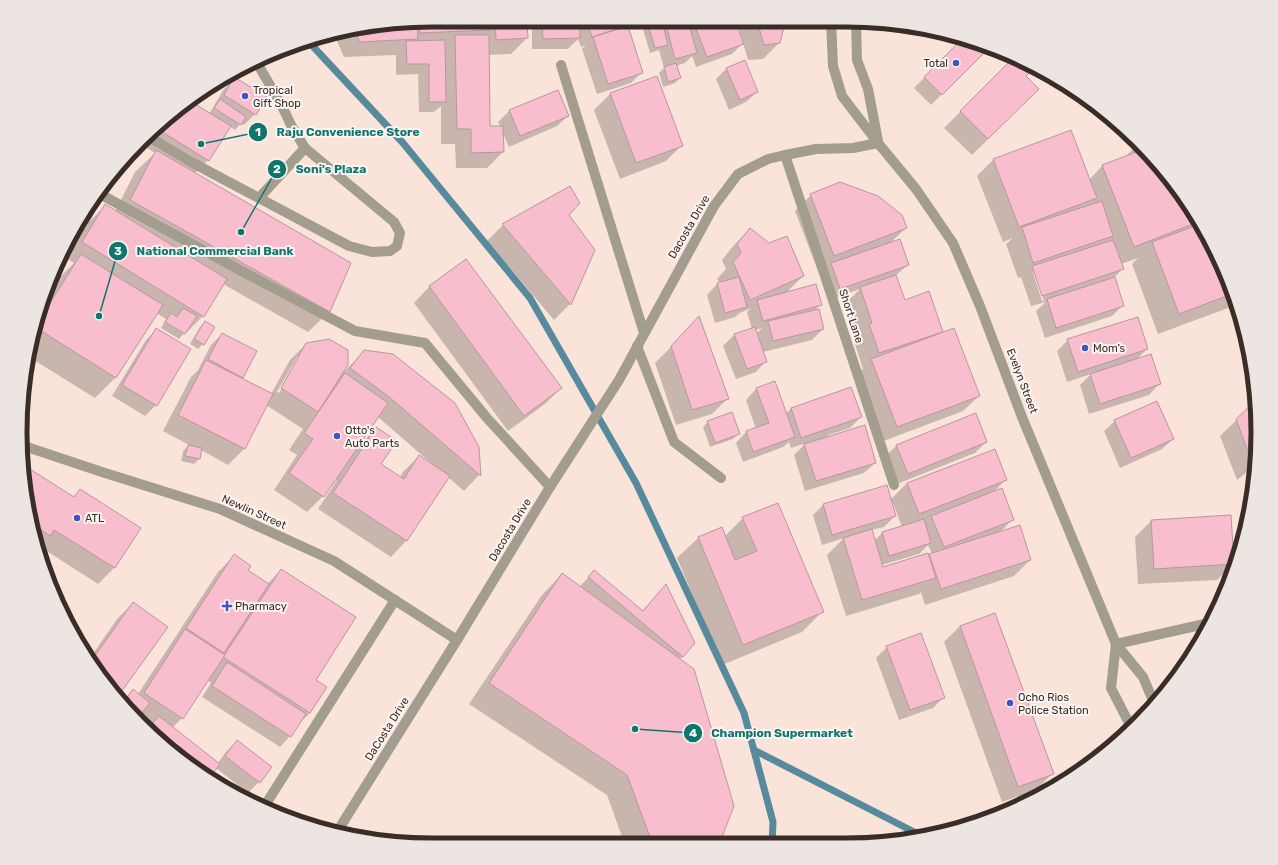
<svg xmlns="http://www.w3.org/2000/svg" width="1278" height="865" font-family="Rubik,sans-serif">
	<rect width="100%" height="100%" fill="#fae4da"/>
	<g fill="#0003" fill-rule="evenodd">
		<path d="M783,20L779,43L763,59L748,60L743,43L732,54L696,67L692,56L685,63L676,66L680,78L675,83L663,87L659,73L664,68L659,50L650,53L641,22L687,21L688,24L690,21H734L738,32H740L737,21Z"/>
		<path d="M526,22L527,38L511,54L488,55L489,127H501L498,122L509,111L558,91L568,116L557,126L509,147L502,131L503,152L487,168H456L455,144H441V106L434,112H419L418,74L396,75V55L344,57L334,34L378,24Z"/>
		<path d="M532,22H634L627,29L642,72L631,83L597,94L582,49L586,45L581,47L578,39L568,49H532Z"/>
		<path d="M962,40L987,49L931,105L914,88Z"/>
		<path d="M1014,58L1028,63L1034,66L1025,76L1038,89L972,155L944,128Z"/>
		<path d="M727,68L757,92L746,102L729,110L716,79Z"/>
		<path d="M657,77L682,145L666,161L620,179L594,110L610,94Z"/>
		<path d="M235,79L255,114L244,125L241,123L235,130L229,126L208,160L194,174L350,264L329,312L308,332L223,284L203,316L187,332L186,331L179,339L161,328L166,319L156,313L116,377L95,398L29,357L34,326L39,310L61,276L74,263L66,258L89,222L105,206L115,212L135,172L155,153L139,143L189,101L209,114L224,89Z"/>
		<path d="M1139,143L1188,203L1227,274L1236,305L1158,334L1132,264L1138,258L1121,264L1122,269L1114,278L1123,305L1112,316L1045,338L1036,311L1046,302L1031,306L1021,277L1018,278L1006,244L1013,238L1003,242L977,176L993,160L1089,180L1102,166L1124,158ZM1033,273H1035L1044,301H1042Z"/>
		<path d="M569,187L567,215L594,250L570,304L554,320L487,241L503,225Z"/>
		<path d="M811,195L906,228L890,243L908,265L895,276L904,301L928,292L942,334L979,396L963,411L881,442L855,376L863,369L854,341L856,338L845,304L860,289L829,300L820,275L828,267L818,271L795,211Z"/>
		<path d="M750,229L803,276L785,294L821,304L814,311L823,329L812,340L763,352L766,361L756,372L736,379L723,346L734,335L752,329L747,312L751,308L740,313L735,317L715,323L707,295L717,284L720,283L717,279L726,269L722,260L734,245ZM762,328L756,334L755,330Z"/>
		<path d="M466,260L561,388L545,404L508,431L414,303L429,287Z"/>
		<path d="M206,322L203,344L198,349L190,344L200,327Z"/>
		<path d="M157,329L156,405L145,416L112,396L146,340Z"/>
		<path d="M222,334L242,377L240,379L271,394L290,360L306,344L344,372L364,351L478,447L479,475L464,491L448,477L406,541L391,557L318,509L337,480L335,479L323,496L307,512L274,490L297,455L289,450L303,429L266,405L244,449L228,465L201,450L199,459L194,464L181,461L183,451L189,445L163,431L191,377L198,370L211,345ZM297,357H299L279,393L277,392ZM378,417L432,464V465L419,456L403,472L400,477L380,464L376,429L360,444H359Z"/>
		<path d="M684,334L728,398L712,414L676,425L655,363Z"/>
		<path d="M1068,340L1147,349L1137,359L1159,384L1149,395L1089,414L1080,385L1091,374L1067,382L1057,351Z"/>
		<path d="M774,383L786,414L791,408L861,417L850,428L828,435L829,437L875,463L864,473L805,491L794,455L806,443L791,448L789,442L783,447L743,462L736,443L746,432L756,429L746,400L756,389Z"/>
		<path d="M1255,402L1258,432L1255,466L1237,480L1220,436Z"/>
		<path d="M975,414L986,442L975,453L897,484L885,457L896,446Z"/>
		<path d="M1115,421L1173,439L1162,449L1120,468L1104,431Z"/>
		<path d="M708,422L738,434L733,439L710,447L703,427Z"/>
		<path d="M26,467L73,497L80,490L139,528L114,568L98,584L39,546L37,547L28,513Z"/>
		<path d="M1005,480L993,493L1013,519L1000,532L1030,560L1014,576L925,605L921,592L919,594L846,616L827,555L844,538L822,545L813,515L824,504L890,500L907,483ZM893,503L902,527L882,533L874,541L871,530L884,527L895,516L892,504ZM928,545L932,554L882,568V565L919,554Z"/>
		<path d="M743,518L823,611L802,632L722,665L677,558L698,538L721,528L724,537Z"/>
		<path d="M1151,521L1233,564L1217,580L1138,584L1135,537Z"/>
		<path d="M234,556L246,571L267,584L281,570L314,680L326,688L310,713L298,724L290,736L280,747L202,697L211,683L207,680L182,718L172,728L217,764L226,752L237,741L259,782L248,793L216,768L209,777L182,760L147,729L152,724L139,716L137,719L123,702L133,690L138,694L218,572Z"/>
		<path d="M594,572L642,611L666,586L683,656L679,660L718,845H625L607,795L469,704L542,595L562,574L579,587Z"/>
		<path d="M133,603L167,627L118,695L90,658L117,619Z"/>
		<path d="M960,626L1052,774L1036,790L1002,802L944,642Z"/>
		<path d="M887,647L944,697L933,708L899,720L876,658Z"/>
	</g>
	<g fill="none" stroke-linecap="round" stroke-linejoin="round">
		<g stroke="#588a9d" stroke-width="7">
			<path d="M307,40L403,143L530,298L636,483L744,713L773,822L772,845"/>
			<path d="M754,750L924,837"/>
		</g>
	</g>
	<g fill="#f8bece" stroke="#ba95a0">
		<path d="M784,20V27L780,43L764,45L757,21Z"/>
		<path d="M662,21L668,45L655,48L647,22Z"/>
		<path d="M665,21H688L697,53L675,59Z"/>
		<path d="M693,21H735L744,44L707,57Z"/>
		<path d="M527,22L528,38L496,40L495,23Z"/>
		<path d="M542,22H580V38L543,39Z"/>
		<path d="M587,22H635V23L592,37Z"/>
		<path d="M417,23L418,39L360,42L354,29L378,24Z"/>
		<path d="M419,23H490V30L420,33Z"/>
		<path d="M628,26L643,73L608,84L593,37Z"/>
		<path d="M455,35H489L490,126H503L504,152L471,153V129H457Z"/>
		<path d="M445,40L446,102H429V64H407L406,41Z"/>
		<path d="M961,40L988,49L942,95L924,77Z"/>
		<path d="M1013,58L1028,63L1035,67L1026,76L1039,89L988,139L960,111Z"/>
		<path d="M745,60L758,92L740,100L726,68Z"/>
		<path d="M676,63L681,78L668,82L664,67Z"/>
		<path d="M657,76L683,146L636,163L610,93Z"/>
		<path d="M234,77L267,97L256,115L224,95Z"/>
		<path d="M558,90L569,116L520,136L509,110Z"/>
		<path d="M220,99L246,117L241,125L214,108Z"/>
		<path d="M190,101L231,126L209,161L156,128Z"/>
		<path d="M1071,130L1097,198L1019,227L993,159Z"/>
		<path d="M1144,149L1188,203L1198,222L1134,247L1102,165Z"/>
		<path d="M156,150L351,263L330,312L130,200Z"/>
		<path d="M840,182L878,196L902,215L907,228L834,256L810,194Z"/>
		<path d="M570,186L580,203L569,215L595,250L571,305L502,224Z"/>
		<path d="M1102,201L1113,236L1033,263L1022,227Z"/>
		<path d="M105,204L227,279L204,317L82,242Z"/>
		<path d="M1200,224L1227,274L1232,294L1179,314L1152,242Z"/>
		<path d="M750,228L769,243L787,236L804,276L750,300L733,262L741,253L737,244Z"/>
		<path d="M900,239L909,265L840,289L831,263Z"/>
		<path d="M1113,240L1124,269L1042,296L1032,266Z"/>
		<path d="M81,254L163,305L116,378L35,327Z"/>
		<path d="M466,259L562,388L524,416L429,286Z"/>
		<path d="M896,275L905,300L929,291L943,332L879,353L869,324L872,323L860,287Z"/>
		<path d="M739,277L747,307L725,313L717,283Z"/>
		<path d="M1115,277L1124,306L1056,328L1047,299Z"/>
		<path d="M816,284L822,305L763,321L757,300Z"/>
		<path d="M183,308L197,316L185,334L165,322L171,313L177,317Z"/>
		<path d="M819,309L824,329L773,341L768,321Z"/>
		<path d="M699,316L729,399L692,410L671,346Z"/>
		<path d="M1138,317L1148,349L1078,372L1067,339Z"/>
		<path d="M205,321L215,327L204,345L194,339Z"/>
		<path d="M755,327L767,362L747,369L734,334Z"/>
		<path d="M156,328L191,349L157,406L122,385Z"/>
		<path d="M954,328L980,396L897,427L871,359Z"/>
		<path d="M222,333L257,351L243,378L208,359Z"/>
		<path d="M329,339L348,350V365L318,412L281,388L306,343Z"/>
		<path d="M364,350L393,354L455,403L479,447L481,476L388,396L350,368Z"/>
		<path d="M1151,354L1161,384L1100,404L1090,374Z"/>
		<path d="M206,360L273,394L245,449L178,415Z"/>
		<path d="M345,373L388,403L324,497L289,473L313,439L304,433Z"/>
		<path d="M775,381L795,437L753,452L746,431L769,423L756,388Z"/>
		<path d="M851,387L862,417L801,438L791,408Z"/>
		<path d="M1157,401L1174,439L1131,458L1114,420Z"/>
		<path d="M1255,401L1258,432L1255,464L1253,465L1236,419Z"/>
		<path d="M732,412L740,434L715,443L707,421Z"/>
		<path d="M976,413L987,442L908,474L896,445Z"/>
		<path d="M865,425L876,463L816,481L804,444Z"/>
		<path d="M376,427L397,441L381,464L404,479L419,455L450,476L407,541L333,493Z"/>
		<path d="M188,445L202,448L200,459L185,456Z"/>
		<path d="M995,449L1007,480L919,514L907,483Z"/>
		<path d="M25,466L74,497L80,489L141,528L115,568L54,530L50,536L31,523L28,513Z"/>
		<path d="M887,485L896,516L832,535L823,504Z"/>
		<path d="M1002,488L1014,520L944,547L931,516Z"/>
		<path d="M778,503L824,612L743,645L698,537L722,527L735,560L757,551L742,517Z"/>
		<path d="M1231,515L1234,564L1154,569L1151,520Z"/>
		<path d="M924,519L931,543L889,556L882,532Z"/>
		<path d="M1020,525L1031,560L941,589L929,554Z"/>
		<path d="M872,529L883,567L928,553L936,578L862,600L843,538Z"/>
		<path d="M234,554L251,566L248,570L269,584L224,653L186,628Z"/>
		<path d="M281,569L356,617L316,680L327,687L310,713L223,657Z"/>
		<path d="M594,570L643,611L666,584L695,643L683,657L588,577Z"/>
		<path d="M562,573L694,669L734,806L719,845H653L627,775L489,683Z"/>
		<path d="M133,602L168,627L119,695L92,660Z"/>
		<path d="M995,613L1054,774L1018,787L960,626Z"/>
		<path d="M185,629L225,655L183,719L144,693Z"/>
		<path d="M921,633L945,698L910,710L886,646Z"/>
		<path d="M227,662L306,714L291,737L212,686Z"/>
		<path d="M133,689L150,703L137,719L124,702Z"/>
		<path d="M159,716L220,764L210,777L182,760L147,730Z"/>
		<path d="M237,740L272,767L260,783L225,756Z"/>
	</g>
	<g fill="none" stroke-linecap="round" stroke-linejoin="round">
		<g stroke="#a29d8f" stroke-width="10">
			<path d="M831,20L833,66L842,96L878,143L916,189L953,243L980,306L1022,417L1116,644L1143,677L1154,703"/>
			<path d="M856,21L857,60L868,89L878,141"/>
			<path d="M561,65L644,333"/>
			<path d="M147,136L193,163L349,246L372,252L390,251L397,246L400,233L394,222L305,148L292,127L281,104L257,63"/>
			<path d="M785,155L894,485"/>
			<path d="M98,193L249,275L355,331L425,343L487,418L550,487"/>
			<path d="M259,198L305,148"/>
			<path d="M637,346L674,442L721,478"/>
			<path d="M24,446L105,473L220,509L334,561L457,640"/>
			<path d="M1116,644L1209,623"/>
			<path d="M1116,644L1111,688L1132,729"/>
			<path d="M264,807L395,600"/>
			<path d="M337,832L457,640L550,487L619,380L714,206L738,174L768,159L785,155L816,149L853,148L878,143"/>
		</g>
	</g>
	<g fill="#4352c7" stroke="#fcf5f1" stroke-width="1.5">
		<circle cx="956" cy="63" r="4"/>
		<circle cx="245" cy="96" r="4"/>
		<circle cx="1085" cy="348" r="4"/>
		<circle cx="337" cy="436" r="4"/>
		<circle cx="77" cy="518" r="4"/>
		<path d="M225 600h4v4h4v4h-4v4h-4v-4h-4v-4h4z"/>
		<circle cx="1010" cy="703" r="4"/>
	</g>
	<g text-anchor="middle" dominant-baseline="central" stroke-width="4" stroke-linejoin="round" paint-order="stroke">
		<g font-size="11" fill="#3a2c26" stroke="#fcf5f1" text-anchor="start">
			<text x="948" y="63" text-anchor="end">Total</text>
			<text x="253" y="90">Tropical<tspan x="253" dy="13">Gift Shop</tspan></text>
			<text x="1093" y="348">Mom’s</text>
			<text x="345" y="430">Otto's<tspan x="345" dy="13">Auto Parts</tspan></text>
			<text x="85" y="518">ATL</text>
			<text x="235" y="606">Pharmacy</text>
			<text x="1018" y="697">Ocho Rios<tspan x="1018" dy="13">Police Station</tspan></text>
		</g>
		<g font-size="11" fill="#3a2c26" stroke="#fcf5f1">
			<text transform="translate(689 227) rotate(-60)">Dacosta Drive</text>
			<text transform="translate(851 316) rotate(72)">Short Lane</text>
			<text transform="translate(1022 381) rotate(69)">Evelyn Street</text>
			<text transform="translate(254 512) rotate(24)">Newlin Street</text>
			<text transform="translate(510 530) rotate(-59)">Dacosta Drive</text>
			<text transform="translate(387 729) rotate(-58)">DaCosta Drive</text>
		</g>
	</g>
	<path d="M0 0H1278V865H0ZM432 27H846A405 405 0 0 1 1251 432V433A405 405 0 0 1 846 838H432A405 405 0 0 1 27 433V432A405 405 0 0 1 432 27Z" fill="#ece5e1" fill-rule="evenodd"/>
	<path fill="none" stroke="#3a2c26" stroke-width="5" d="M432 27H846A405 405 0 0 1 1251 432V433A405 405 0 0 1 846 838H432A405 405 0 0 1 27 433V432A405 405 0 0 1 432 27Z"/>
	<path fill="none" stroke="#0f766e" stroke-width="1.5" d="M201 144L258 132M241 232L277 169M99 316L118 251M635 729L693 733"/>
	<g fill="#0f766e" stroke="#fcf5f1" stroke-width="1.5">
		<circle cx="201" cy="144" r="4"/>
		<circle cx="241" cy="232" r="4"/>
		<circle cx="99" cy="316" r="4"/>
		<circle cx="635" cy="729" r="4"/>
		<circle cx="258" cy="132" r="10"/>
		<circle cx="277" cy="169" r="10"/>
		<circle cx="118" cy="251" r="10"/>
		<circle cx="693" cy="733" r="10"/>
	</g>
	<g font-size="12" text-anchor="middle" font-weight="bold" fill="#fff">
		<text x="258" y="136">1</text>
		<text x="277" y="173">2</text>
		<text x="118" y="255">3</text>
		<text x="693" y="737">4</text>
	</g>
	<g font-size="12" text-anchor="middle" font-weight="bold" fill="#0f766e" stroke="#fcf5f1" stroke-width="4" stroke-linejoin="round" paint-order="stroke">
		<text x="348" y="136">Raju Convenience Store</text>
		<text x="331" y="173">Soni's Plaza</text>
		<text x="215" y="255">National Commercial Bank</text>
		<text x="782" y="737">Champion Supermarket</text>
	</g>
</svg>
